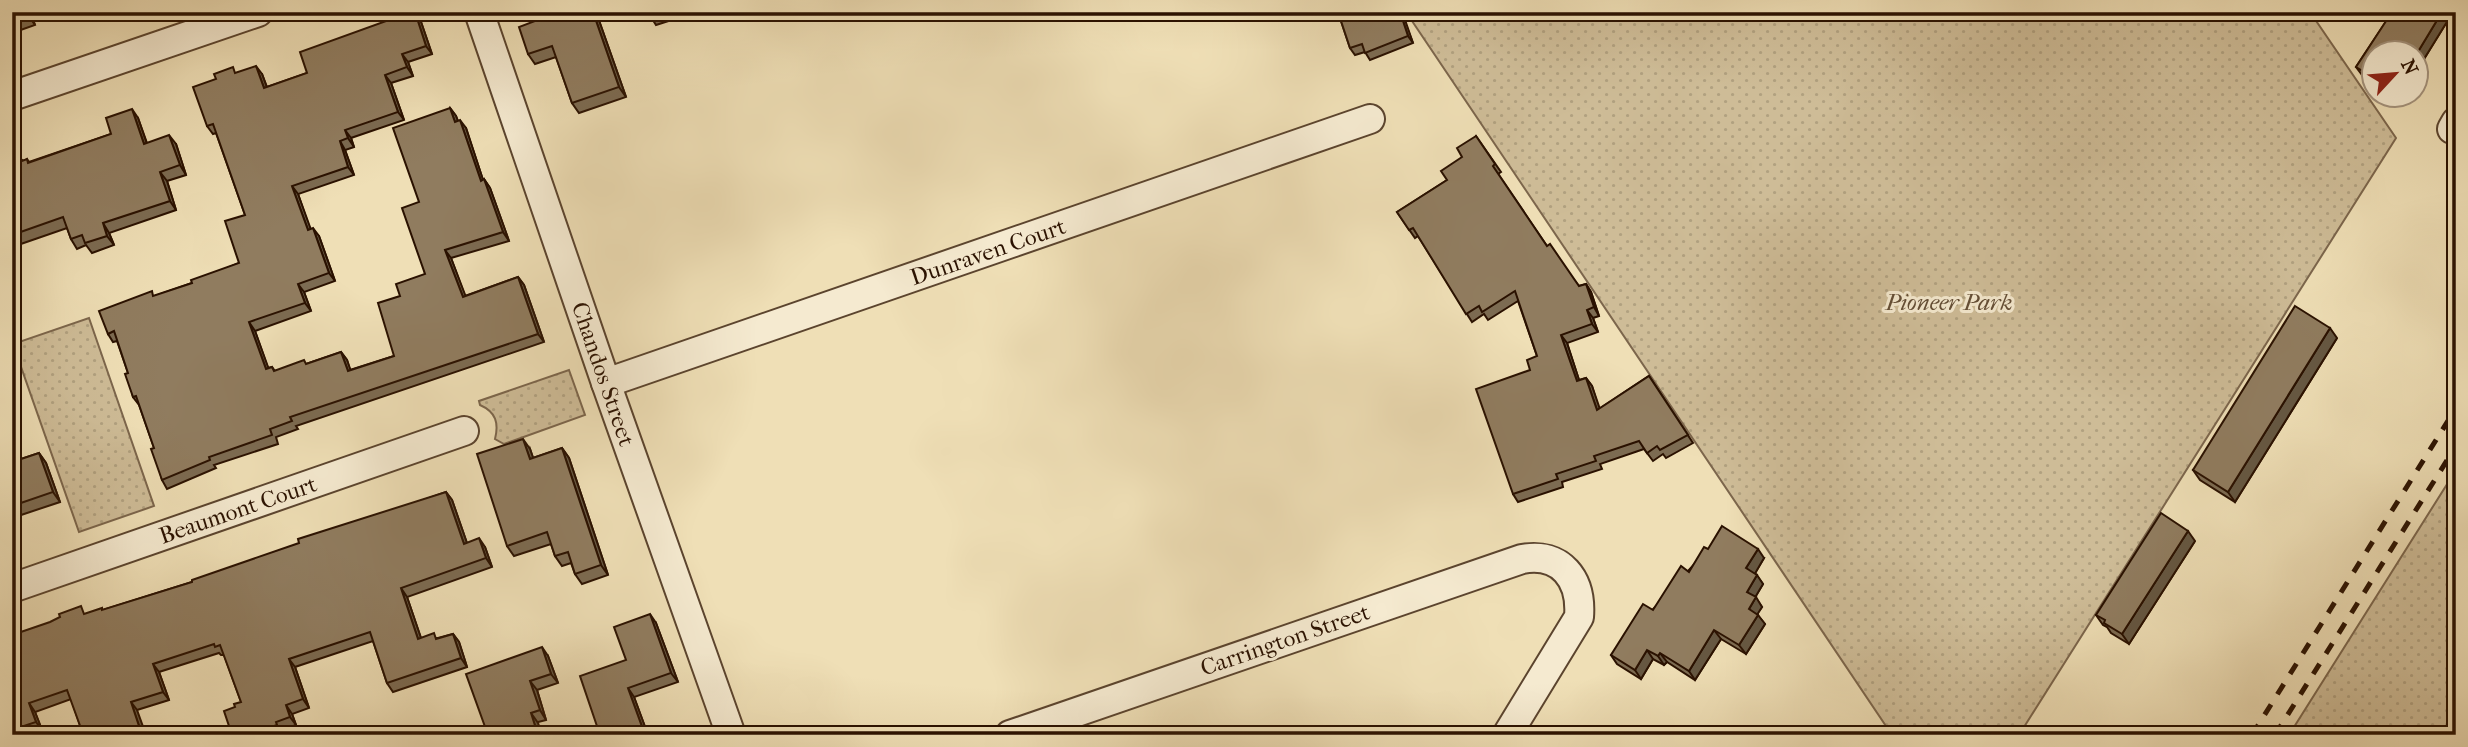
<svg xmlns="http://www.w3.org/2000/svg" width="2468" height="747" font-family="'IM FELL French Canon',serif">
	<defs>
		<pattern id="green-dots" width="8" height="8" patternUnits="userSpaceOnUse" patternTransform="scale(1.75)"><rect width="8" height="8" fill="#cebc97"/><path d="M2 2h.1M6 6h.1" fill="none" stroke="#b1a180" stroke-width="1.8" stroke-linecap="round"/></pattern>
	</defs>
	<rect width="100%" height="100%" fill="#efdfb6"/>
	<filter id="stains"><feTurbulence type="fractalNoise" baseFrequency=".00286" numOctaves="4"/><feColorMatrix values="0 0 0 0 .2 0 0 0 0 .09 0 0 0 0 .02 0 0 0 .5 -.17"/></filter>
	<radialGradient id="worn" r=".72"><stop offset=".6" stop-color="#630" stop-opacity="0"/><stop offset="1" stop-color="#630" stop-opacity=".3"/></radialGradient>
	<g fill="url(#green-dots)" stroke="#7c664c" stroke-width="2">
		<path d="M1406,12H2310L2396,138L2019,735H1892Z"/>
		<path d="M89,318L154,506L79,532L13,344Z"/>
		<path d="M569,370L585,415L504,444L495,439C499,423 496,412 480,405L479,401Z"/>
		<path d="M2456,470V735H2289Z"/>
	</g>
	<g fill="none" stroke-linecap="round" stroke-linejoin="round">
		<defs>
			<g id="minor">
				<path d="M479,12L606,383L731,735"/>
				<path d="M12,96L258,12"/>
				<path d="M2452,129L2456,122"/>
				<path d="M606,383L1370,119"/>
				<path d="M12,588L464,431"/>
				<path d="M1010,735L1522,559C1561,552 1582,579 1579,617L1507,735"/>
			</g>
		</defs>
		<use href="#minor" stroke="#5b442e" stroke-width="32"/>
		<use href="#minor" stroke="#f5ead0" stroke-width="28"/>
		<g stroke="#2a1100" stroke-width="5" stroke-dasharray="12 12" stroke-linecap="butt">
			<path d="M2252,735L2456,408"/>
			<path d="M2275,735L2456,446"/>
		</g>
	</g>
	<g fill="#7c6b52" stroke="#2a1100" stroke-width="2">
		<path d="M12,12H30L35,25L12,33Z"/>
		<path d="M541,12H596L626,97L579,113L572,103L556,57L535,64L528,54L543,18Z"/>
		<path d="M648,12H683L684,16L656,25Z"/>
		<path d="M1338,12H1401L1413,43L1370,60L1365,52L1355,55L1350,48Z"/>
		<path d="M2390,12H2453L2416,72V52H2374V82L2362,75L2356,67L2391,14Z"/>
		<path d="M420,19L432,54L408,62L413,76L391,83L404,120L351,138L354,147L345,150L354,175L298,194L310,229L319,236L335,281L304,292L311,311L255,331L268,368L272,367L275,371L306,364L341,352L347,360L350,370L394,356L400,296L425,274L419,202L450,108L456,116L458,121L466,128L483,180L484,179L490,188L509,241L451,258L465,296L518,277L524,285L544,342L296,426L298,429L276,437L278,444L214,465L216,468L167,489L162,480L154,448L139,405L133,397L128,373L117,341L113,342L108,334L155,296L192,283L239,263L245,215L216,133L213,134L207,126L237,73L262,74L267,87L307,73Z"/>
		<path d="M138,118L147,143L176,144L186,175L167,181L176,210L109,233L114,245L92,253L86,245L77,249L71,239L67,228L15,246L12,242V156L24,161L27,159L29,162L111,134Z"/>
		<path d="M1476,136L1501,172L1498,174L1547,246L1579,286L1586,284L1591,292L1599,316L1593,318L1598,332L1567,343L1579,380L1586,378L1592,386L1599,409L1649,376L1693,443L1666,458L1663,454L1653,461L1644,449L1600,464L1602,469L1562,482L1563,487L1518,502L1513,494L1530,370L1537,356L1518,301L1488,320L1484,314L1472,322L1418,236L1415,238L1397,212L1447,180Z"/>
		<path d="M2337,338L2235,502L2200,480L2193,470Z"/>
		<path d="M562,448L569,458L608,575L582,584L575,574L571,563L562,566L555,556L551,544L514,556L507,546L530,449L533,458Z"/>
		<path d="M39,453L46,463L60,502L12,518V462Z"/>
		<path d="M446,492L452,500L467,543L485,547L492,567L407,597L421,638H438L453,634L459,642L467,667L393,692L387,683L373,641L295,667L309,708L292,714L296,725L282,730L283,733L279,735H232L235,707L241,702L224,655H221L219,653L159,672L169,700L137,710L83,734L71,699L35,712L42,730L29,735H12V635L103,610L192,582Z"/>
		<path d="M2195,541L2129,644L2111,633L2107,627L2103,625L2096,615Z"/>
		<path d="M1708,549L1764,558L1755,573L1763,584L1755,597L1762,607L1757,614L1765,624L1746,654L1721,639L1695,680L1667,662L1664,665L1653,659L1641,679L1617,664L1611,655Z"/>
		<path d="M656,623L678,682L634,697L648,735H600L626,660Z"/>
		<path d="M548,656L558,683L537,690L546,720L488,735Z"/>
	</g>
	<g fill="#655742" stroke="#2a1100" stroke-width="2">
		<path d="M27,12H30L35,25L28,15Z"/>
		<path d="M415,12L420,19L432,54L426,46Z"/>
		<path d="M593,12H596L626,97L619,87Z"/>
		<path d="M1400,12H1401L1403,14L1413,43L1408,36Z"/>
		<path d="M2442,12H2453L2416,72V55Z"/>
		<path d="M402,54L408,62L413,76L407,67Z"/>
		<path d="M256,66L262,74L270,96L264,88Z"/>
		<path d="M385,75L391,83L404,120L398,112Z"/>
		<path d="M450,108L456,116L461,130L455,122Z"/>
		<path d="M132,109L138,118L150,153L144,144Z"/>
		<path d="M460,120L466,128L486,189L481,181Z"/>
		<path d="M345,130L351,138L354,147L348,138Z"/>
		<path d="M169,135L176,144L186,175L180,165Z"/>
		<path d="M340,141L345,150L354,175L348,167Z"/>
		<path d="M160,172L167,181L176,210L170,201Z"/>
		<path d="M484,179L490,188L509,241L503,232Z"/>
		<path d="M292,186L298,194L314,238L308,230Z"/>
		<path d="M103,223L109,233L114,245L107,236Z"/>
		<path d="M313,228L319,236L335,281L329,273Z"/>
		<path d="M445,250L451,258L469,305L463,297Z"/>
		<path d="M518,277L524,285L544,342L538,334Z"/>
		<path d="M298,284L304,292L311,311L305,303Z"/>
		<path d="M1586,284L1591,292L1599,316L1594,307Z"/>
		<path d="M1587,310L1593,318L1598,332L1592,324Z"/>
		<path d="M249,322L255,331L272,378L266,369Z"/>
		<path d="M2330,328L2337,338L2235,502L2228,492Z"/>
		<path d="M1561,335L1567,343L1582,389L1577,381Z"/>
		<path d="M341,352L347,360L354,380L348,371Z"/>
		<path d="M1586,378L1592,386L1603,418L1597,410Z"/>
		<path d="M523,439L530,449L537,469L530,459Z"/>
		<path d="M562,448L569,458L608,575L601,565Z"/>
		<path d="M39,453L46,463L60,502L53,492Z"/>
		<path d="M446,492L452,500L470,552L464,544Z"/>
		<path d="M2188,531L2195,541L2129,644L2122,634Z"/>
		<path d="M479,538L485,547L492,567L486,558Z"/>
		<path d="M1758,549L1764,558L1753,577L1746,568Z"/>
		<path d="M1757,575L1763,584L1753,601L1747,592Z"/>
		<path d="M401,588L407,597L424,647L418,639Z"/>
		<path d="M1756,597L1762,607L1755,618L1749,609Z"/>
		<path d="M650,614L656,623L678,682L671,673Z"/>
		<path d="M1758,615L1765,624L1746,654L1739,645Z"/>
		<path d="M1714,630L1721,639L1695,680L1689,671Z"/>
		<path d="M453,634L459,642L467,667L461,658Z"/>
		<path d="M542,647L548,656L558,683L551,674Z"/>
		<path d="M1647,650L1653,659L1641,679L1635,670Z"/>
		<path d="M1660,653L1667,662L1664,665L1658,656Z"/>
		<path d="M289,659L295,667L309,708L303,699Z"/>
		<path d="M153,664L159,672L169,700L163,692Z"/>
		<path d="M530,681L537,690L546,720L540,710Z"/>
		<path d="M628,688L634,697L648,735H645Z"/>
		<path d="M131,702L137,710L146,735H142Z"/>
		<path d="M29,703L35,712L42,730L36,722Z"/>
		<path d="M286,705L292,714L296,725L290,717Z"/>
		<path d="M531,713L538,723L542,735H538Z"/>
	</g>
	<g fill="#907c5f" stroke="#2a1100" stroke-width="2">
		<path d="M12,12H27L28,15L12,21Z"/>
		<path d="M411,12H415L426,46L402,54L407,67L385,75L398,112L345,130L348,138L340,141L348,167L292,186L308,230L313,228L329,273L298,284L305,303L249,322L266,369L272,367L274,371L304,360L306,364L341,352L348,371L394,356L378,303L400,296L396,284L425,274L402,208L419,202L393,128L450,108L455,122L460,120L481,181L484,179L503,232L445,250L463,297L518,277L538,334L290,417L292,421L270,429L272,435L209,457L210,460L162,480L151,449L154,448L136,396L133,397L125,374L128,373L114,331L108,334L99,311L152,291L153,296L192,283L191,280L239,263L225,221L245,215L213,124L207,126L193,87L216,79L214,74L233,67L235,73L256,66L264,88L307,73L300,52Z"/>
		<path d="M541,12H593L619,87L572,103L552,46L528,54L519,27L543,18Z"/>
		<path d="M648,12H661L649,16Z"/>
		<path d="M1338,12H1400L1408,36L1365,53L1362,44L1350,48Z"/>
		<path d="M2392,12H2442L2416,55V52H2374V78L2356,67Z"/>
		<path d="M132,109L144,144L169,135L180,165L160,172L170,201L103,223L107,236L85,243L82,235L71,239L63,217L12,235V156L19,153L22,161L27,159L28,163L111,134L106,118Z"/>
		<path d="M1476,136L1495,164L1493,166L1547,246L1550,244L1579,286L1586,284L1594,307L1587,310L1592,324L1561,335L1577,381L1586,378L1597,410L1649,376L1688,435L1660,450L1657,446L1647,453L1639,441L1594,456L1596,461L1556,474L1558,479L1513,494L1476,389L1530,370L1527,360L1537,356L1515,291L1482,312L1479,306L1466,314L1413,228L1409,230L1397,212L1447,180L1441,171L1462,157L1457,148Z"/>
		<path d="M2295,306L2330,328L2228,492L2193,470Z"/>
		<path d="M523,439L530,459L562,448L601,565L575,574L568,552L555,556L547,532L507,546L477,454Z"/>
		<path d="M39,453L53,492L12,506V462Z"/>
		<path d="M446,492L464,544L479,538L486,558L401,588L418,639L434,633L436,639L453,634L461,658L387,683L370,632L289,659L303,699L286,705L290,717L276,722L277,725L249,735H232L224,711L235,707L234,704L241,702L220,645L215,647L214,644L153,664L163,692L131,702L142,735H80L83,734L67,690L29,703L36,722L12,730V635L50,622L60,617L59,614L81,606L84,614L102,608V610L192,582V580L299,543L298,539Z"/>
		<path d="M2161,513L2188,531L2122,634L2104,623L2105,620L2096,615Z"/>
		<path d="M1722,526L1758,549L1746,568L1757,575L1747,592L1756,597L1749,609L1758,615L1739,645L1714,630L1689,671L1660,653L1658,656L1647,650L1635,670L1611,655L1643,604L1653,610L1681,566L1689,572L1704,547L1708,549Z"/>
		<path d="M650,614L671,673L628,688L645,735H600L580,676L626,660L614,627Z"/>
		<path d="M542,647L551,674L530,681L540,710L531,713L538,735H488L466,674Z"/>
	</g>
	<g text-anchor="middle" dominant-baseline="central" stroke-width="6" stroke-linejoin="round" paint-order="stroke">
		<g font-size="23" fill="#2a1100" stroke="#f5ead0">
			<text transform="translate(988 252) rotate(-19)">Dunraven Court</text>
			<text transform="translate(603 374) rotate(71)">Chandos Street</text>
			<text transform="translate(238 510) rotate(-19)">Beaumont Court</text>
			<text transform="translate(1285 640) rotate(-19)">Carrington Street</text>
		</g>
		<g font-size="23" font-style="italic" fill="#634d35" stroke="#f5ead0">
			<text x="1949" y="302">Pioneer Park</text>
		</g>
	</g>
	<rect width="2468" height="747" fill="none" stroke="#efdfb6" stroke-width="42"/>
	<rect x="14" y="14" width="2440" height="719" fill="none" stroke="#2a1100" stroke-width="3.5"/>
	<rect x="21" y="21" width="2426" height="705" fill="none" stroke="#2a1100" stroke-width="2"/>
	<g transform="translate(2395 74) rotate(64)"><circle r="33" fill="#f5ead0" stroke="#a4937d" stroke-width="2"/>
	<path d="M0-5L12 26L0 18L-12 26Z" fill="#8f2418"/>
	<text y="-10" font-size="19" font-weight="bold" text-anchor="middle" fill="#2a1100">N</text>
	</g>
	<rect width="100%" height="100%" filter="url(#stains)"/>
	<rect width="100%" height="100%" fill="url(#worn)"/>
</svg>
